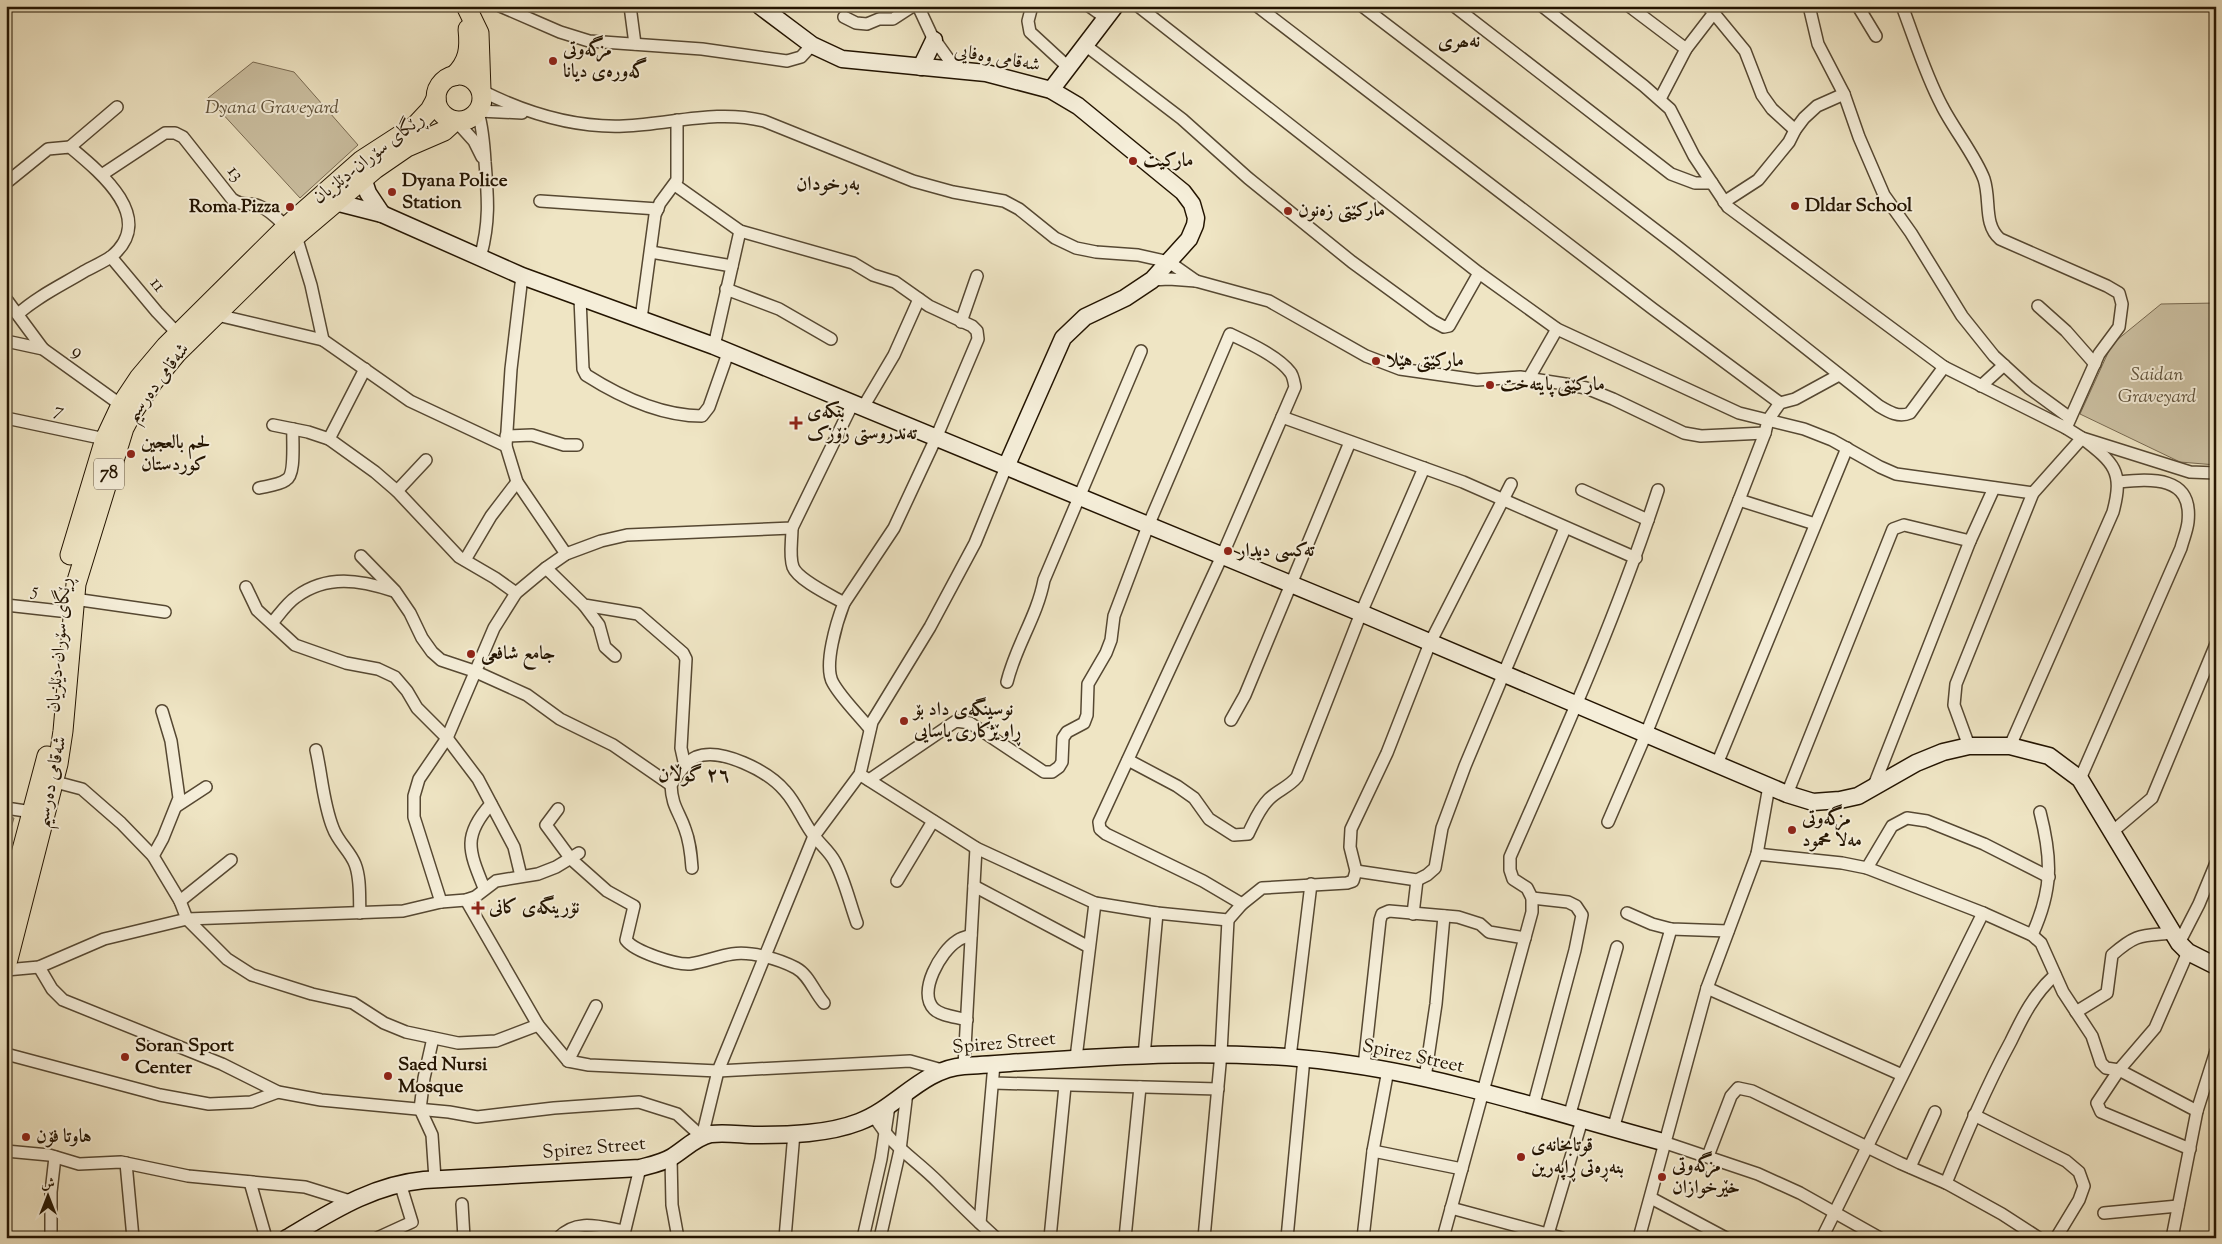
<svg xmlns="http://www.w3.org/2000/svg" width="2222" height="1244" font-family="'Sorts Mill Goudy',Amiri,serif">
	<rect width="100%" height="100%" fill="#efe5c4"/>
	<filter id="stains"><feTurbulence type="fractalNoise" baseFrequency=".004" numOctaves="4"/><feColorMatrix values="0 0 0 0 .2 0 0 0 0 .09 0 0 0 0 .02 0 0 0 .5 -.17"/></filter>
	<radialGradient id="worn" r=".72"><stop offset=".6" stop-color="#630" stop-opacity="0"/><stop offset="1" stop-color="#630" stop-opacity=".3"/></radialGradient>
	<g fill="#ccc1a3" stroke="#786a52">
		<path d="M253,62L294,72L358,145L300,198L208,98Z"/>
		<path d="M2216,303V465L2180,462L2080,414L2112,344L2161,304Z"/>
		<path d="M6,817L14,818L6,845Z"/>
	</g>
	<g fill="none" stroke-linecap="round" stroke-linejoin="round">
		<defs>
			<g id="street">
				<path d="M500,6L560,32L589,41L702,49L787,61L801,57L812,45"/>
				<path d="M630,6L635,44"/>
				<path d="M918,6L932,36L957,71"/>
				<path d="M1032,6L1028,21L1030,32L1068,67"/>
				<path d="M1089,6L1106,18"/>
				<path d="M1138,6L1479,273L1557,329L1739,413L1804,429L1832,440L1880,467L1896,474L2033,493"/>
				<path d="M1257,6L1653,309L1780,403"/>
				<path d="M1362,6L1678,247L1879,406C1889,412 1899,418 1910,413L1944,367"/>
				<path d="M1454,6L1671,174L1695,183H1712"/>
				<path d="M1542,6L1644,86L1670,109L1694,156L1728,207L1944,367L2066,428L2082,438L2190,472L2216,473"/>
				<path d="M1629,6L1686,49"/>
				<path d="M1708,6L1745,51L1762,95L1772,109L1795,130"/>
				<path d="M1809,6L1818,44L1844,94L1859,137L1884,195L1911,233L1962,316L1994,356L2029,388L2070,418"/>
				<path d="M1902,6C1915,40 1925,74 1942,106C1953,128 1976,157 1984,179C1991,200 1983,224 2000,239L2107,286L2119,293L2122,304L2119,327L2099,354L2066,428"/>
				<path d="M1859,8L1876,36"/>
				<path d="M844,17L856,23L867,24L879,19H893L913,6"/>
				<path d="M1085,45L1182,119L1248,178L1352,262L1433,321L1444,327L1449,326L1479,273"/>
				<path d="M482,91C526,113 575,128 624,126C672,124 717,109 764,121L913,181L953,192L1004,201L1019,209L1055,238L1076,248L1096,252L1138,255L1169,262L1196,281"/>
				<path d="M1660,99L1686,49L1713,14"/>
				<path d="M479,111L522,113"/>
				<path d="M478,112C483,129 484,145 485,162C488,198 490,223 480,258"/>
				<path d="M456,121L474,141L482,157"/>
				<path d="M70,147L117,107"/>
				<path d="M103,174L165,133H175L183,137L232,199C243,207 249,202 259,206C270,210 278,219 286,227"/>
				<path d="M6,183L48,149L70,147C100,172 157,218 112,256C104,262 94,266 85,271C62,285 38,296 18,314"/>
				<path d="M675,185L740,231L853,263L873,275L895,282L929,306L972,326L977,331L978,339L936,438L894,528L844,603C837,621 823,666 833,683C842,699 858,714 870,729"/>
				<path d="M540,201L658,209"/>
				<path d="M1724,202L1758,180L1789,142L1795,130L1804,118L1817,106L1844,94"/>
				<path d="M296,236L311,285L323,340"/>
				<path d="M651,252L732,266"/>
				<path d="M111,257L157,312L178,334"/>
				<path d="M522,276L511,369L506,446L517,482L566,554"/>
				<path d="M1152,280L1169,279L1196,281L1269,301L1366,356L1400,369L1477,380L1520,377L1565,384L1586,388L1613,399L1684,433L1701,436L1765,433"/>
				<path d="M726,289L779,309L831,339"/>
				<path d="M580,298L583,369L586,375C619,396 662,416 702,416L709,407L728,353"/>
				<path d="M6,299L43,349"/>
				<path d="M2038,306L2066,331L2095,364"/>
				<path d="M217,315L323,340L410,401L506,446"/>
				<path d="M641,319L655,215L660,203L677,180V120"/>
				<path d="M961,322L977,276"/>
				<path d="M6,341L43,349L121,405"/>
				<path d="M714,346L740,231"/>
				<path d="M1529,378L1557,329"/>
				<path d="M1981,386L2004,365"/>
				<path d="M862,409L894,355L919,299"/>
				<path d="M1282,417L1463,482L1636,558"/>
				<path d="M6,418L105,439"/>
				<path d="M273,425L308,432L329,439L375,472L397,491L459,557L495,578L516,593"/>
				<path d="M506,436L532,435L564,445H577"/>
				<path d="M329,439L365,369"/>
				<path d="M259,488C267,486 279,485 286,480C296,475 292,440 293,429"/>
				<path d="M1582,490L1648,520"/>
				<path d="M397,491L426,460"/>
				<path d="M1739,500L1815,524"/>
				<path d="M792,528C792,541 789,556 793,567C798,580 832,596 844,603"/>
				<path d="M361,556L395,591L410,613L422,638L432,652L441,660L474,671L527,695L560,719L613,745L671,785"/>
				<path d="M465,560L491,516L517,482"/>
				<path d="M546,568L584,605L638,614L683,653L686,659L681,748L685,766"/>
				<path d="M246,587L257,610L295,645L346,663L378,669L395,677L407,691L417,708L447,738L478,779L514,847L521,876"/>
				<path d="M74,599L165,612"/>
				<path d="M6,605L60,611"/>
				<path d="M584,605L599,625L605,647L615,656"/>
				<path d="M272,623C279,615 287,603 296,597C327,574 360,580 394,591"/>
				<path d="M1007,682C1016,645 1037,617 1044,580L1141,351"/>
				<path d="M1231,720L1245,695L1350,442"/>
				<path d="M1969,746L1954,705L1956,684L2033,493L2082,438C2114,463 2124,471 2113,512L2010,746"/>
				<path d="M316,750C322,776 323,803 333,828C338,842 350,851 355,864C361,879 359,898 360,913"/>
				<path d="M1128,760L1177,786L1194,798L1209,819L1234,835L1248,834C1254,822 1259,809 1269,799C1278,790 1289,787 1297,777L1361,613L1424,468"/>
				<path d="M1717,764L1847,448"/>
				<path d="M864,777L976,848L1095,903L1157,913L1228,920L1242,904L1262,888L1347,883L1353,881L1356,871L1350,847L1351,829L1387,753L1430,643L1511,484"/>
				<path d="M2080,779L2181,548C2183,540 2187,531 2188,522C2193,475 2151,479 2118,482"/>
				<path d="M48,780L82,789L121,823L153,856L180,901L187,919L227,959L252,975L312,994L353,1003L384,1023L406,1032L458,1043L496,1041L538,1025"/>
				<path d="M869,780L956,721L970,723L1044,772H1052L1059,767L1062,762L1063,738L1067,732L1084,723L1087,715L1088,684L1106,653L1111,640L1114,616L1148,526L1230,334C1247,342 1278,356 1290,372C1293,375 1294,382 1295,387L1222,556L1099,822L1100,829L1106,834L1203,881L1242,904"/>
				<path d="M1873,788L1970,541L1994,488"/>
				<path d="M1787,794L1893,529L1904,525L1970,541"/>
				<path d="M177,806L206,787"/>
				<path d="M6,808L32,812"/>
				<path d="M558,809L546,825L571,859L607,891L634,906L626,940C635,952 676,965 690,964C705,962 718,956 732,954C751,951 779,959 796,968C809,975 814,992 824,1003"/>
				<path d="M1608,822L1646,734L1739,500L1765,433L1768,420L1780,403L1795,399L1839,375"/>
				<path d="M2112,832L2152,798L2216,644"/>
				<path d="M1757,854L1842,863L1867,868L1983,913L2032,935L2041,943L2063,992L2092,1036L2101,1063L2106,1068L2119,1070L2197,1111"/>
				<path d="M153,856L163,838L179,798L171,741L162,711"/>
				<path d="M692,868C691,854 690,842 685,829C679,811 672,807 671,785C677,776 685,762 696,757C721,747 768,771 785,791C797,804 803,822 814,836C821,845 830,852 835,862C845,881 850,904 857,923"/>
				<path d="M1867,868L1892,826L1907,818L1927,821L1984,844L2049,877"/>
				<path d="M1356,871L1417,880L1427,875L1435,868L1442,828L1465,766L1565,528"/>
				<path d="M897,881L933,821"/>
				<path d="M974,886L1089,947"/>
				<path d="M484,888C469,851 462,836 491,804"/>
				<path d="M1532,898L1568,902L1576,906L1582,915L1575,950L1533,1107"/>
				<path d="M466,900L538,1025L568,1061L589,1065L718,1071L910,1061L942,1070"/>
				<path d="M180,901L231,860"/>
				<path d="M441,902L414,817V796L419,779L447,738L494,628L516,593L546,568L566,554L601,541L627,535L792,528L852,405"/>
				<path d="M1627,913L1652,924L1671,929L1728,931"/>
				<path d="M1413,914L1417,880"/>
				<path d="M2032,935C2053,889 2052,859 2040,812"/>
				<path d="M2179,943L2199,904L2216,863"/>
				<path d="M2188,952L2155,1028L2119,1070L2097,1103L2101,1112L2190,1149"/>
				<path d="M39,967L52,989L63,1000L222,1064L278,1092L321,1100L449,1112L477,1117L554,1108L639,1102L677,1114L702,1137L718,1071L814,836L860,774L872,722L930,627L975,543L1006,467"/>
				<path d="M6,970L39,967L104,939L187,919L403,911L441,902L466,900L475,897L496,881L538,874L556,867L579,853"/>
				<path d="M1707,988L1902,1075"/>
				<path d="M2076,1012L2107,993L2112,955C2137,933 2141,936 2173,933"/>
				<path d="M967,1020C957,1017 941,1016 934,1009C917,992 941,951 957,941C960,938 967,937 971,935"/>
				<path d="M433,1038L424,1078L420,1109L432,1135L435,1179"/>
				<path d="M6,1054L160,1095L209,1104L251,1102L278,1092"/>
				<path d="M1144,1056L1157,913"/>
				<path d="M1290,1057L1311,884"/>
				<path d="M1076,1058L1095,903"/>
				<path d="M568,1061L596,1006"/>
				<path d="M964,1066L976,848"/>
				<path d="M1364,1066L1380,920L1382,914L1389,911L1458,917L1480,924L1489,932L1525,938"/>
				<path d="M1425,1078L1436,1004L1444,916"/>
				<path d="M993,1083L1218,1089"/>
				<path d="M1974,1115L2066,1161L2079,1172L2084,1186L2079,1200L2056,1238"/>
				<path d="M874,1116C893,1148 913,1157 938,1182C957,1201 976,1220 996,1238"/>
				<path d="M1569,1117L1617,947"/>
				<path d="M1613,1129L1671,929"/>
				<path d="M1663,1142L1758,1174L1800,1193L1880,1238"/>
				<path d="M6,1151L49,1155L79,1164L121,1162L188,1176L305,1187L350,1201"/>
				<path d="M1373,1151L1462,1169"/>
				<path d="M1708,1156L1731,1096L1738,1088L1752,1091L1900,1163L1946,1183L2002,1214L2039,1238"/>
				<path d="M671,1157L672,1205L678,1238"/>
				<path d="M126,1163L133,1238"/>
				<path d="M1910,1167L1935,1112"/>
				<path d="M250,1182L266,1238"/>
				<path d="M1946,1183C1966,1135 1986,1087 2011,1041C2023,1016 2034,994 2055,975"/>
				<path d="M1651,1198L1726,1238"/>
				<path d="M462,1204L464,1238"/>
				<path d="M1451,1208L1562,1238"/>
				<path d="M2104,1213L2178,1206"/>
				<path d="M980,1223L994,1064"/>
				<path d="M1548,1234L1582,1120"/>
				<path d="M51,1238V1192L55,1157"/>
				<path d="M377,1238L412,1222L400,1183"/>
				<path d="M558,1238C577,1218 600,1227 624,1231"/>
				<path d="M623,1238L640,1168"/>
				<path d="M785,1238L794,1133"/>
				<path d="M863,1238L881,1159L889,1106"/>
				<path d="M880,1238L900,1150L907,1092"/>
				<path d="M1050,1238L1065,1086"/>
				<path d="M1125,1238L1140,1087"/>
				<path d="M1204,1238L1221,1053L1228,920"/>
				<path d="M1287,1238L1304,1058"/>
				<path d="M1363,1238L1373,1151L1388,1070"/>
				<path d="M1443,1238L1532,912V898L1527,888L1513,879L1510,870V857C1563,736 1617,616 1658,490"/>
				<path d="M1639,1238L1707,988L1757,854L1769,786"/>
				<path d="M1822,1238L1983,913"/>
				<path d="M2172,1238L2197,1111L2216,1051"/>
			</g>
			<g id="secondary">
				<path d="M760,6L812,45L842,59L986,73L1051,90L1078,106L1183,192L1192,204L1196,218L1195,225L1189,239L1152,280L1125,298L1085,317L1063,338L1006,467"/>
				<path d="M921,67L934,40"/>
				<path d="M1051,90L1115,6"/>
				<path d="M363,178L368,193L382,214"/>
				<path d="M335,202L382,214L522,276L714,346L1361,613L1787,794L1813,802L1840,800L1858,796L1916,763L1943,752L1969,746H2010L2049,756L2080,779L2179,943L2188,952L2216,966"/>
				<path d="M287,1238C331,1212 372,1185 424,1180L640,1168C651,1165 662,1163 672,1157C685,1149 696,1137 711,1134C726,1132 742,1135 757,1135C789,1135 828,1134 859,1122C897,1108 922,1069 964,1066C1087,1058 1211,1046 1334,1062C1445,1076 1555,1113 1663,1142"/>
			</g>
			<g id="primary">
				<path d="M466,6L479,33L481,90"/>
				<circle cx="459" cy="98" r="23"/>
				<path d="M454,76C469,62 470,48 468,29"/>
				<path d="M70,555L105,439L121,405L139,378L166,346L286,227L362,160L416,125L430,110L436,99"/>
				<path d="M6,910L47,756"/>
				<path d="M6,967L58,764L63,731L76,584L124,428L132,413L153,382L177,353L296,236L375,169L407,147L444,131L455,121"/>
			</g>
		</defs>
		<use href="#street" stroke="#564832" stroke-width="14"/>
		<use href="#secondary" stroke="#231401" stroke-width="19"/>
		<use href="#primary" stroke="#231401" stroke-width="21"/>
		<use href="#street" stroke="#f5eed9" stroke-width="11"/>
		<use href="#secondary" stroke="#f5eed9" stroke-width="16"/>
		<use href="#primary" stroke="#efe5c4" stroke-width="19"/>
	</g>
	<g fill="#8f2418" stroke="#f5eed9" stroke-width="2">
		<circle cx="553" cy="61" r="5"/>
		<circle cx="1133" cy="161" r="5"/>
		<circle cx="392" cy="192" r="5"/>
		<circle cx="1795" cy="206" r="5"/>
		<circle cx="290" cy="207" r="5"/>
		<circle cx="1288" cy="211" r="5"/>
		<circle cx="1376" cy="361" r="5"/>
		<circle cx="1490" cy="385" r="5"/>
		<path d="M793.5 415.5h5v5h5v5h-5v5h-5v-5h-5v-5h5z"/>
		<circle cx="131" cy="454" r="5"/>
		<circle cx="1228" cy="551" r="5"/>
		<circle cx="471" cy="654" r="5"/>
		<circle cx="904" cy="721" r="5"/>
		<circle cx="1792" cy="830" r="5"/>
		<path d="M475.5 900.5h5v5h5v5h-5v5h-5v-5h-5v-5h5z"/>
		<circle cx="125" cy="1057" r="5"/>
		<circle cx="388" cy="1076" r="5"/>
		<circle cx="26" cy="1137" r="5"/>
		<circle cx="1521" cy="1157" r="5"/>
		<circle cx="1662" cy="1177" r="5"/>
	</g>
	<g text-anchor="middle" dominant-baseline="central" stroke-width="4" stroke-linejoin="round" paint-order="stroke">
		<rect fill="#f5eed9" stroke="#625542" stroke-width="1" x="94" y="458.5" width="30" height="31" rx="4"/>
		<g font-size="18" font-weight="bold" fill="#231401">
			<text x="109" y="474">78</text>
		</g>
		<g font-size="19" font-weight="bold" fill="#231401" stroke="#f5eed9" text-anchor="start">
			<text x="563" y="50">مزگەوتی<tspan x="563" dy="22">گەورەی دیانا</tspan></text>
			<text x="1143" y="161">ماركيت</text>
			<text x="402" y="181">Dyana Police<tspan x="402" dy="22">Station</tspan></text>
			<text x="1805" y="206">Dldar School</text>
			<text x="280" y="207" text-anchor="end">Roma Pizza</text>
			<text x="1298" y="211">مارکێتی زەنون</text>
			<text x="1386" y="361">مارکێتی هێلا</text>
			<text x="1500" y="385">مارکێتی پایتەخت</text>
			<text x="807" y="412">بنکەی<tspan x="807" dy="22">تەندروستی زۆزک</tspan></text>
			<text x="141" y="443">لحم بالعجین<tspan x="141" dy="22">کوردستان</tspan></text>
			<text x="1238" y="551">تەكسی دیدار</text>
			<text x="481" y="654">جامع شافعی</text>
			<text x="914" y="710">نوسینگەی داد بۆ<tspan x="914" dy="22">ڕاوێژكاری یاسایی</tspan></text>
			<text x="1802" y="819">مزگه‌وتی<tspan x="1802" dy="22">مه‌لا محمود</tspan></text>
			<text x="489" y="908">نۆرینگەی کانی</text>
			<text x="135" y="1046">Soran Sport<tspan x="135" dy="22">Center</tspan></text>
			<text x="398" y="1065">Saed Nursi<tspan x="398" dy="22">Mosque</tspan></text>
			<text x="36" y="1137">هاوتا فۆن</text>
			<text x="1531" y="1146">قوتابخانەی<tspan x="1531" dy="22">بنەڕەتی ڕاپەرین</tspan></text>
			<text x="1672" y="1166">مزگەوتی<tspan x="1672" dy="22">خێرخوازان</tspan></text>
		</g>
		<g font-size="19" fill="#231401" stroke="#f5eed9">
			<text transform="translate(997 59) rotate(10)">شەقامی وەفایی</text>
			<text transform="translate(369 159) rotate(-38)">ڕێگای سۆران-دێلزیان</text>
			<text transform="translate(235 174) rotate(51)">13</text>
			<text transform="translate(157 285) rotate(50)">11</text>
			<text transform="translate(77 352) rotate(35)">9</text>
			<text transform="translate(158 383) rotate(-53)">شەقامی دەرسیم</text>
			<text transform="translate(59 411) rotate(12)">7</text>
			<text transform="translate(35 591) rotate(7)">5</text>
			<text transform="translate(60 645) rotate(-85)">ڕێگای سۆران-دێلزیان</text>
			<text transform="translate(52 782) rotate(-78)">شەقامی دەرسیم</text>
			<text transform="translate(1004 1044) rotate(-5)">Spirez Street</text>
			<text transform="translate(1413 1057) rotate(12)">Spirez Street</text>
			<text transform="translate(594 1149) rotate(-5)">Spirez Street</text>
		</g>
		<g font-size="19" font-style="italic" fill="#5e513a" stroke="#f5eed9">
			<text x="272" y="108">Dyana Graveyard</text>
			<text x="2157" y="375">Saidan<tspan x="2157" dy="22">Graveyard</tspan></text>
		</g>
		<g font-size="20" font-weight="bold" fill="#231401" stroke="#f5eed9">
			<text x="1459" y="42">نەھری</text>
			<text x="828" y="185">بەرخودان</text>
			<text x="694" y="776">٢٦ گوڵان</text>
		</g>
	</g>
	<rect width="2222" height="1244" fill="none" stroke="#efe5c4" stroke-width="25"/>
	<rect x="8" y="8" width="2207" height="1229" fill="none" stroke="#231401" stroke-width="2.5"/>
	<rect x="12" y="12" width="2197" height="1219" fill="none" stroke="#231401"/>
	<g transform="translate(48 1196)" stroke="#f5eed9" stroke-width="4" paint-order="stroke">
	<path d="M0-4L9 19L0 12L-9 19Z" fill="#231401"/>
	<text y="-8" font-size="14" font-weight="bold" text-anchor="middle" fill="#231401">ش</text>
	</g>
	<rect width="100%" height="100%" filter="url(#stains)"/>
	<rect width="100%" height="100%" fill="url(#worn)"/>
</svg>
